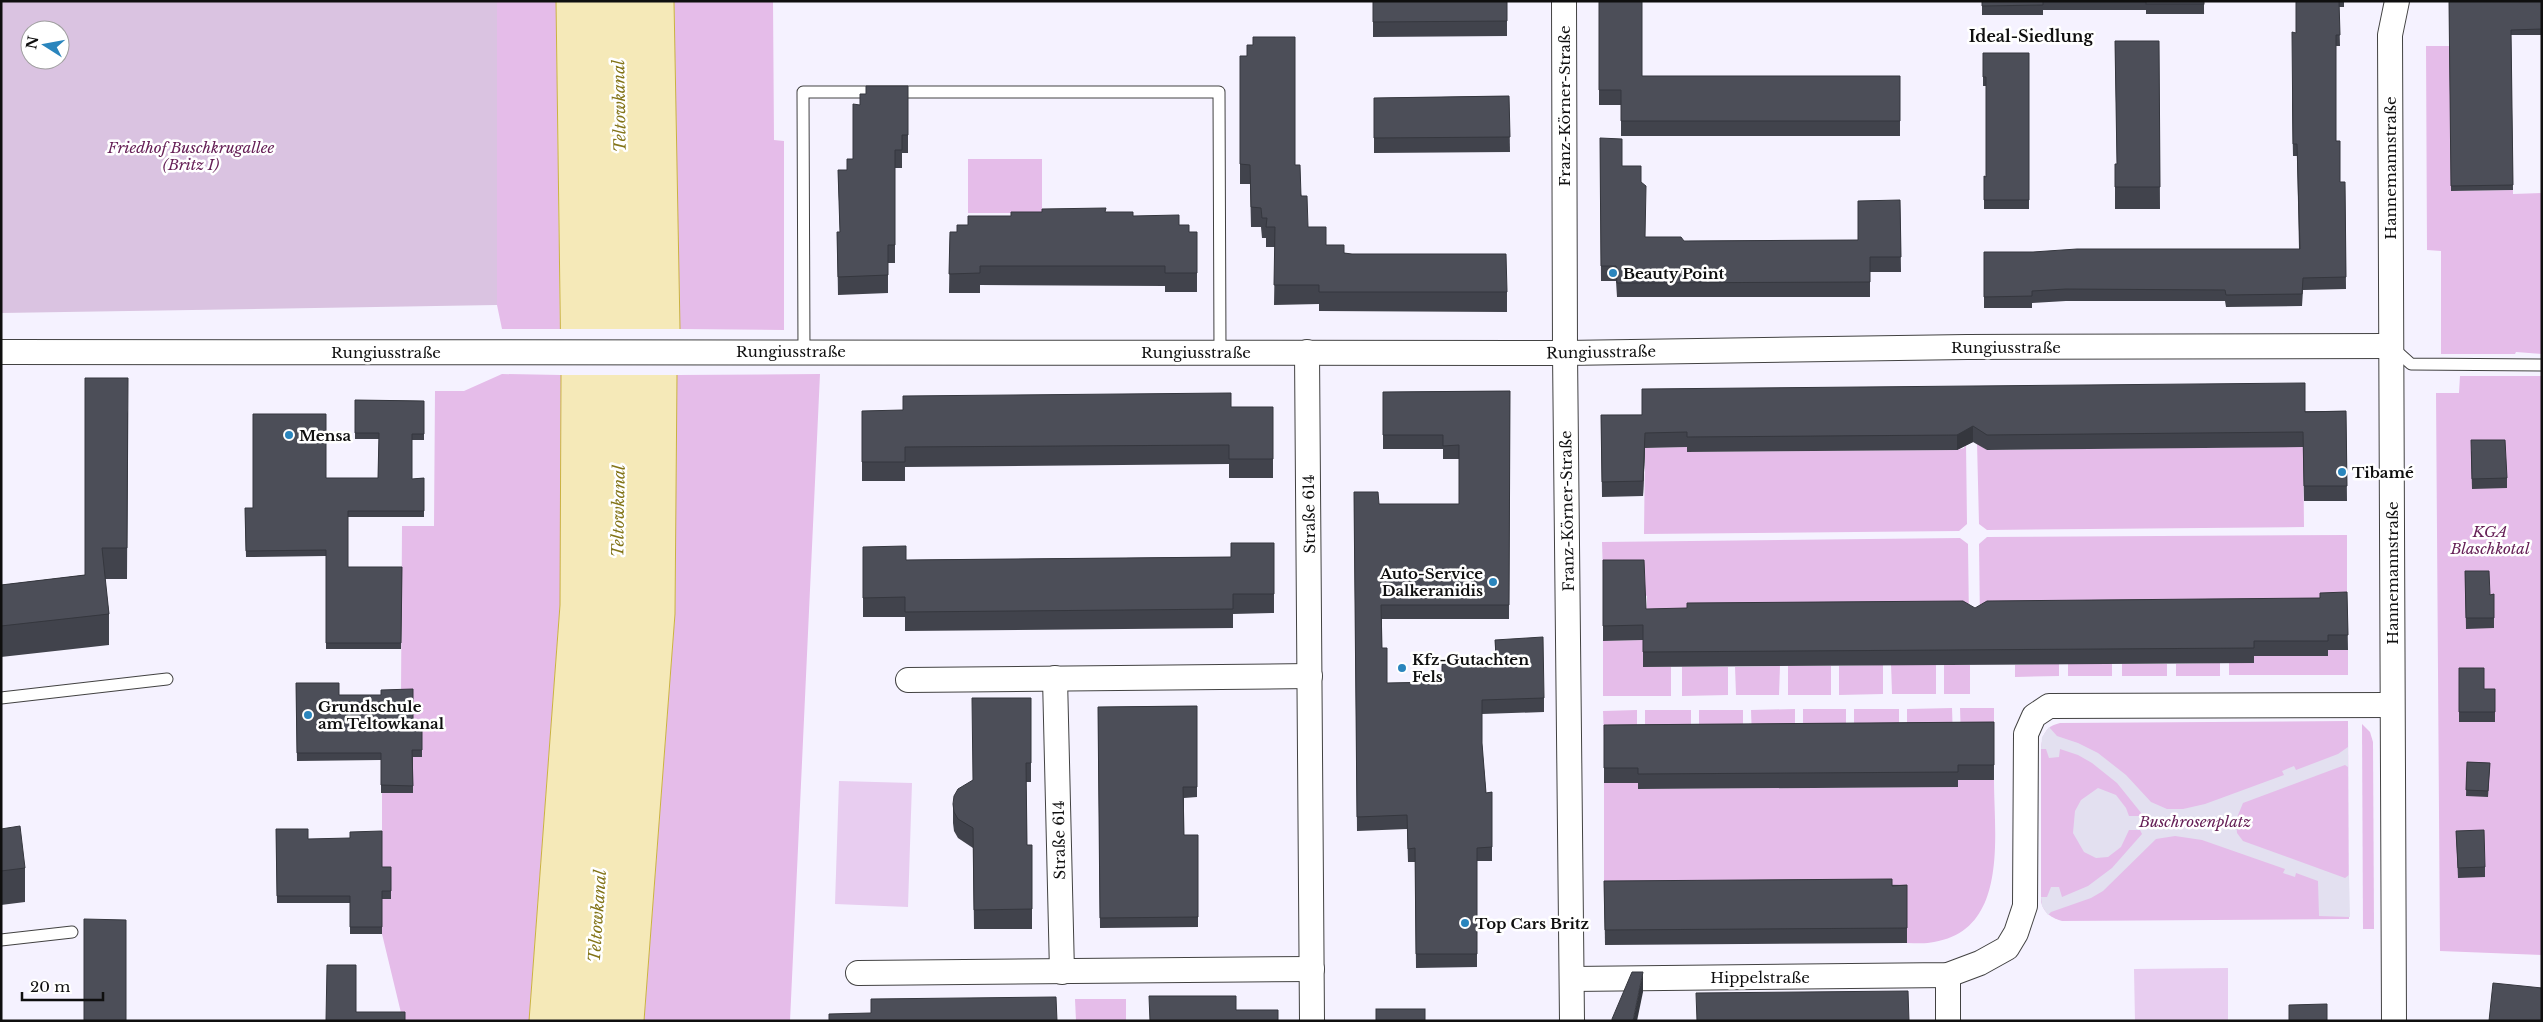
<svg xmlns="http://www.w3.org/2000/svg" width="2543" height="1022" font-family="'Libre Baskerville',serif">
	<rect width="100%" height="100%" fill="#f5f2ff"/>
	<g fill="#e5bce9">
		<path d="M497,1H556L560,329H502L497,305Z"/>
		<path d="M674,1H773L774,140L784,141V330L680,329Z"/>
		<path d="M2426,46H2450L2451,191L2513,190V194L2542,193V354L2516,352L2515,354H2441V251L2427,250Z"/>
		<rect x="968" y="159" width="74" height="54"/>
		<path d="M502,374L561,375L560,605L529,1021H403L382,934V899L391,898L382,874V793L412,757H422L401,697L402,526H434L435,391H464Z"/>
		<path d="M820,374L790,1021H644L675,614L677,375Z"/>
		<path d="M2460,376H2542V955L2440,951L2436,393H2459Z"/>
		<path d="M2303,439L2304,527L1987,530L1979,524L1977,442L1987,450L2276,447Z"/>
		<path d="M1966,442L1967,524L1959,531L1644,534L1645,448L1687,447V452L1957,450L1964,448Z"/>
		<path d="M2347,535V607L1980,622L1979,544L1987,537Z"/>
		<path d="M1960,538L1968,544L1969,622L1646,624L1647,596L1603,575L1602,542Z"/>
		<path d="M1643,640L1644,667H1671V696H1603V641Z"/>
		<path d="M2328,650H2348V675H2229V663L2254,656H2327Z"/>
		<path d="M2220,663V676H2176V664Z"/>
		<path d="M2059,664V676L2015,677V665Z"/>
		<rect x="2068" y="664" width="44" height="12"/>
		<rect x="2122" y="664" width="45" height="12"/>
		<path d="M1883,665V694L1839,695V666Z"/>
		<path d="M1891,665H1936V694H1892Z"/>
		<rect x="1944" y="665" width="26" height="29"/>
		<path d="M1780,666L1779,695H1736L1735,667Z"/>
		<rect x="1788" y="666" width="43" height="29"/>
		<path d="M1682,667H1728V695L1682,696Z"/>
		<path d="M1952,708L1953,738H1907V709Z"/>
		<path d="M1960,708H1994V738H1961Z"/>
		<path d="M1795,709V739H1752L1751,710Z"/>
		<rect x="1803" y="709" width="43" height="30"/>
		<rect x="1854" y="709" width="45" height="29"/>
		<path d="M1637,710V740H1604L1603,711Z"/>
		<path d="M1645,710H1691V739L1645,740Z"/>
		<path d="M1699,710H1743V739L1699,740Z"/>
		<path d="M2348,721L2349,919L2062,921C2051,918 2044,913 2041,902V749C2042,735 2046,726 2060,723Z"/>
		<path d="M2362,724L2370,732L2373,742L2374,929H2363Z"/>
		<path d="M1958,780H1994C1994,835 2009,930 1934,942C1926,944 1916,943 1907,943V901L1892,894L1604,896V783H1638L1639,789L1958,787Z"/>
		<path d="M1075,999H1126V1021H1076Z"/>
	</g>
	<path fill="#dac3e1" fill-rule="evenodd" d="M1,1H497V305L1,313ZM30,30H60V60H30Z"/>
	<g fill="#e8cdf0">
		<path d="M839,781L912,783L908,907L835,904Z"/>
		<path d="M2228,968V1021H2135L2134,969Z"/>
	</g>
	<path fill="#e3e0f0" d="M2049,727L2057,736L2078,743L2098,753L2126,775L2151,802L2167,809H2183L2205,804L2284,775L2282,771L2294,766L2296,770L2338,754L2348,747V767L2345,765L2243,803L2236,820L2237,833L2243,841L2345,878L2349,875L2350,917L2319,916L2318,881L2296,873L2295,877L2283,873L2285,869L2202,840L2175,836L2156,839L2103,891L2091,898L2051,912L2048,915L2042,906L2041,897H2047L2051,887H2059L2062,897L2088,886L2112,868L2142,834L2140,830H2129L2121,847L2108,857L2096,858L2084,852L2073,833L2075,811L2081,800L2098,788L2116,795L2126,808L2129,816H2141L2142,814L2117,783L2092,763L2078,755L2060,749L2059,757L2049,758L2046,749H2041L2042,737Z"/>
	<path fill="#f5e9b8" stroke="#cab240" d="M556,1H674L680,329L677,375L675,614L644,1021H529L560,605L561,375Z"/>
	<path fill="#f5f2ff" d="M558,329H683L679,375H559Z"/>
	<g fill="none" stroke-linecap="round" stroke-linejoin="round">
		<defs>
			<g id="service">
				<path d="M2392,347L2411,364L2542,365"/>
				<path d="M804,351L803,92H1219L1220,352"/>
				<path d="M1,698L167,679"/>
				<path d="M1,940L72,932"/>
			</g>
			<g id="minor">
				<path d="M1564,1L1565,353L1572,1021"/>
				<path d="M1,352L1565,353L1967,347L2391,346"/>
				<path d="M1307,352L1312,1021"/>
				<path d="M1055,678L1062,972"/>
				<path d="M908,680L1310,676"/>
				<path d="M858,973L1312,969"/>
				<path d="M1572,979L1948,975L1980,963L2007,948L2016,933L2025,906L2026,734L2034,716L2049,706L2392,705"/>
				<path d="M1948,1021V975"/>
				<path d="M2394,1021L2390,35L2397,1"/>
			</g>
		</defs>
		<use href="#service" stroke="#424242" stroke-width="13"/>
		<use href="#minor" stroke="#424242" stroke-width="26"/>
		<use href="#service" stroke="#fff" stroke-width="11"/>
		<use href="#minor" stroke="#fff" stroke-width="24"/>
	</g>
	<g fill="#41434c">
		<path d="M1373,1H1507V36L1373,37Z"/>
		<path d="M1599,1L1642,76H1900V136H1621V105H1599Z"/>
		<path d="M1982,1H2204V14H2146V10H2043V15H1982Z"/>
		<path d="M2296,1H2344V7H2339L2340,46H2336V141L2340,182H2345L2346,289L2303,290L2302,306L2226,307L2225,301H2066L2032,303V308H1984V252H2033L2299,249L2297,156H2293L2292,105L2296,33Z"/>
		<path d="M2449,1H2542V35H2511L2513,190L2451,191Z"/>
		<path d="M2115,41H2159L2160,209H2115V164H2117Z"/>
		<path d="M1983,53H2029V209H1984V176L1986,177V86H1983Z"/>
		<path d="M1240,56L1295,165L1308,227L1326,245L1344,253L1507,292V312L1319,311V304L1274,305L1275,247H1266V238H1262L1261,227H1251L1250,184H1240Z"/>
		<path d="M908,86V153H902V168H895V263H888V293L838,295L837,232H840L838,170H847L853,159L866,94Z"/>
		<path d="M1509,96L1510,152L1374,153V98Z"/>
		<path d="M1600,138L1622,166L1641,182L1645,237L1684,241L1858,240L1900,200L1901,272H1870V297H1617L1616,281H1601Z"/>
		<path d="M1106,212L1179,225L1189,232H1197V292H1165V286L980,285V293H949L950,232H957L968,225L1011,216Z"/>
		<path d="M1510,391L1509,619H1382V648L1387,683L1442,682L1491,661L1495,656V640L1544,698V712L1482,714V745L1486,793L1492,792V861H1477V967L1416,968L1415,862H1408L1407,829L1357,831L1354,492L1379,504H1459V459H1443V449H1383V392Z"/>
		<path d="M355,400L424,401V440H412V479L424,478V517H348V567H402L401,649H326V556L246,557L245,508H253L326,478H378L379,439H355Z"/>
		<path d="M1273,407V478H1229V464L905,467V481H862V411Z"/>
		<path d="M128,410L127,579H105L109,614V645L1,657V585L85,575Z"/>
		<path d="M2346,411L2347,501H2304L2303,447L1987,450L1973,442L1957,450L1687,452V447L1645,448L1643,496L1602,497L1601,415Z"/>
		<path d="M2471,451L2507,478V488L2472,489Z"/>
		<path d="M1274,543V613L1233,614V628L905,631V617H863V547L906,560L1231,557Z"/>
		<path d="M1603,560L1646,609L1975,608L2320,598L2347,592L2348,650H2328V656H2254V663L1643,667V640L1603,641Z"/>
		<path d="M2465,571L2490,595L2494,594V628L2466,629Z"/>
		<path d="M2459,668L2484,689H2495V722H2459Z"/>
		<path d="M296,683L339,695L413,725H422V757H413V793H381V760L297,761Z"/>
		<path d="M1031,698V782H1026L1027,845H1032V929H974L973,848L958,838L954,831L953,823V804L973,780Z"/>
		<path d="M1197,706V797L1184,798V835H1198V927L1100,928L1098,707Z"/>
		<path d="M1994,722V780H1958V787L1638,789V783H1604V725Z"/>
		<path d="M2467,762L2490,763L2488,797L2466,796Z"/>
		<path d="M1,829L25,868V902L1,905Z"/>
		<path d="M276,829L308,839L382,867L391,874V899H382V934H350V903H277Z"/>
		<path d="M2456,831L2485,867V877L2458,878Z"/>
		<path d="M1604,881L1907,885V943L1605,945Z"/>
	</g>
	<g fill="#35373e">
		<path d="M1973,426V442L1957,450V435Z"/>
		<path d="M1645,433V448L1643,496V481Z"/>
		<path d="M1643,972V992L1637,1021H1633Z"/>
	</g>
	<g fill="#4c4e58" stroke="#35373e">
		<path d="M1373,1H1507V21L1373,22Z"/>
		<path d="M1599,1H1642V76H1900V121H1621V90H1599Z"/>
		<path d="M1982,1H2043V5L1982,6Z"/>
		<rect x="2146" y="1" width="58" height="3"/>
		<path d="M2296,1H2339L2340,35H2336V141H2340V182H2345L2346,277L2303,278L2302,294L2226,295L2225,290L2066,289L2032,291V296L1984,297V252H2033L2077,249H2300L2297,144H2293L2292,32L2296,33Z"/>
		<path d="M2449,1H2542V29L2511,30L2513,185L2451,186Z"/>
		<path d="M1253,37H1295V165H1300L1301,196H1307L1308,227H1326V245H1344V253L1352,254H1506L1507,292H1319V285H1274L1275,227H1266L1267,218H1262L1261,208L1251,207L1250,165L1240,164V56H1247V45H1253Z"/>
		<path d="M2115,41H2159L2160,187H2115V164H2117Z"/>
		<path d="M1983,53H2029V200H1984V176L1986,177V77H1983Z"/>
		<path d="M866,86H908V135H902V150H895V245H888V275L838,277L837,232H840L838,170H847V159H853V104L860,105V94H866Z"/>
		<path d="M1509,96L1510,137L1374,138V98Z"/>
		<path d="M1600,138L1622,139V166H1641V182L1646,186L1645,237H1681L1684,241L1858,240V201L1900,200L1901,257H1870V282L1617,283L1616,266H1601Z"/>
		<path d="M1106,208L1105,212H1133V216L1179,215V225H1189V232H1197V273H1165V266H980V273L949,274L950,232H957V225H968V216H1011V212H1042V209Z"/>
		<path d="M85,378H128L127,548H102L109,614L1,626V585L85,575Z"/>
		<path d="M2305,383V412L2346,411L2347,486H2304L2303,432L1987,435L1973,426L1957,435L1687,437V432L1645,433L1643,481L1602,482L1601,415H1642V389Z"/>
		<path d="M1510,391L1509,605H1381L1382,648H1387V683L1442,682V664L1491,661V656H1496L1495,640L1543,637L1544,698L1482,700V743L1486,793L1492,792V847L1477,848V954H1416L1415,848L1408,849L1407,815L1357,817L1354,492H1378L1379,504H1459V445L1443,446V435H1383V392Z"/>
		<path d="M1231,393V407H1273V459H1229V445L905,447V462H862V411L903,410V396Z"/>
		<path d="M355,400L424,401V434H412V479L424,478V511H348V567H402L401,643H326V550L246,551L245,508H253V414H326V478H378L379,433H355Z"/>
		<path d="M2471,440H2505L2507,478L2472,479Z"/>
		<path d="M1231,543H1274V594H1233V609L905,612V597L863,598V547L906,546V560L1231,557Z"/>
		<path d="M1603,560H1644L1646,609L1687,608V603L1963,601L1975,608L1987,601L2320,598V593L2347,592L2348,635H2328V641H2254V648L1643,652V625L1603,626Z"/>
		<path d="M2465,571H2489L2490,595L2494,594V618H2466Z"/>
		<path d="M2459,668H2484V689H2495V712H2459Z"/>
		<path d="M296,683H339V695H381V690L413,689V725H422V750H412L413,786L381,785V753H297Z"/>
		<path d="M972,698H1031V763H1026L1027,845H1032V909L974,910L973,828L958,819L954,812L953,804L954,796L958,789L973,780Z"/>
		<path d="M1197,706V787H1183L1184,835H1198V917L1100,918L1098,707Z"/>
		<path d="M1994,722V765H1958V772L1638,774V768H1604V725Z"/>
		<path d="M2467,762L2490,763L2488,791L2466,790Z"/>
		<path d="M20,826L25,868L1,871V829Z"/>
		<path d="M276,829H308V839L350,838V832L382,831V867H391V891H382V927H350V896H277Z"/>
		<path d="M2484,830L2485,867L2458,868L2456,831Z"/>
		<path d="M1892,879V886L1907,885V928L1605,930L1604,881Z"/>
		<path d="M84,919L126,920V1021H84Z"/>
		<path d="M327,965H356V1012H405V1021H326Z"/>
		<path d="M1632,972H1643L1633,1021H1612V1019Z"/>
		<path d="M2493,983L2542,988V1021H2489Z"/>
		<path d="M1908,991L1909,1021H1697L1696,993Z"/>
		<path d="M1149,996H1236V1010H1278V1021H1150Z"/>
		<path d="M1056,997L1057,1021H829V1014L871,1013V999Z"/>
		<path d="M2327,1004V1021H2289V1005Z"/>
		<rect x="1376" y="1009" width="49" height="12"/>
	</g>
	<g fill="#2a85bd" stroke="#fff" stroke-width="2">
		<circle cx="1613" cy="273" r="5"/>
		<circle cx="289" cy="435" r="5"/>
		<circle cx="2342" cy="472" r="5"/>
		<circle cx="1493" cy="582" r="5"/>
		<circle cx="1402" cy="668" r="5"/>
		<circle cx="308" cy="715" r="5"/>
		<circle cx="1465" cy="923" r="5"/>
	</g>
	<g text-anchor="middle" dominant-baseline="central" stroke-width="5" stroke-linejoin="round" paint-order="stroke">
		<g font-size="15" fill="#0f0f0f" stroke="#fff">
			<text transform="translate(1564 106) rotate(-90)">Franz-Körner-Straße</text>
			<text transform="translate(2390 168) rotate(-90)">Hannemannstraße</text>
			<text x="2006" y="347">Rungiusstraße</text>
			<text x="791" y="351">Rungiusstraße</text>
			<text x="386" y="352">Rungiusstraße</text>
			<text x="1196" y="352">Rungiusstraße</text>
			<text transform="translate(1601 352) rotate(-1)">Rungiusstraße</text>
			<text transform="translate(1567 511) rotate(-91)">Franz-Körner-Straße</text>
			<text transform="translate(1309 514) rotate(-91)">Straße 614</text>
			<text transform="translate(2392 573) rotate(-90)">Hannemannstraße</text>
			<text transform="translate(1059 840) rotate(-91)">Straße 614</text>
			<text x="1760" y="977">Hippelstraße</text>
		</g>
		<g font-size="15" font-style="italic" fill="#662057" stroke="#fff">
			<text x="191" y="147">Friedhof Buschkrugallee<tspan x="191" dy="17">(Britz I)</tspan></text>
			<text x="2490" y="531">KGA<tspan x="2490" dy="17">Blaschkotal</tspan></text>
			<text x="2195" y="821">Buschrosenplatz</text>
		</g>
		<g font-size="15" font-weight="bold" fill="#0f0f0f" stroke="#fff" text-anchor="start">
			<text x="1623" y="273">Beauty Point</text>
			<text x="299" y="435">Mensa</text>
			<text x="2352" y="472">Tibamé</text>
			<text x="1483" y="573" text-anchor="end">Auto-Service<tspan x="1483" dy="17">Dalkeranidis</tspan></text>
			<text x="1412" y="659">Kfz-Gutachten<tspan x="1412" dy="17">Fels</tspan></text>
			<text x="318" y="706">Grundschule<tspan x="318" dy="17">am Teltowkanal</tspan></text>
			<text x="1475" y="923">Top Cars Britz</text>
		</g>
		<g font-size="16" font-weight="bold" fill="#0f0f0f" stroke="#fff">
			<text x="2031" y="36">Ideal-Siedlung</text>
		</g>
		<g font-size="16" font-style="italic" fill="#837418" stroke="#fff">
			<text transform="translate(619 106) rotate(-91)">Teltowkanal</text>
			<text transform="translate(618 511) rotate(-89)">Teltowkanal</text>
			<text transform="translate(597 916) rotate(-86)">Teltowkanal</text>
		</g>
	</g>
	<rect width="2543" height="1022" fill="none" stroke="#0f0f0f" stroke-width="5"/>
	<g transform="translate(45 45) rotate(281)"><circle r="24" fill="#ffffff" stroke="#9f9f9f"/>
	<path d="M0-4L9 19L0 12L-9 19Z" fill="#2a85bd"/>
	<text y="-8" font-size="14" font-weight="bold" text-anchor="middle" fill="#0f0f0f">N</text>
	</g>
	<path d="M22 992v8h81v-8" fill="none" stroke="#0f0f0f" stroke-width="2.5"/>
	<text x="30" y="992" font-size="15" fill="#0f0f0f" stroke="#ffffff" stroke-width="4" paint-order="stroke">20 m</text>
</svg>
